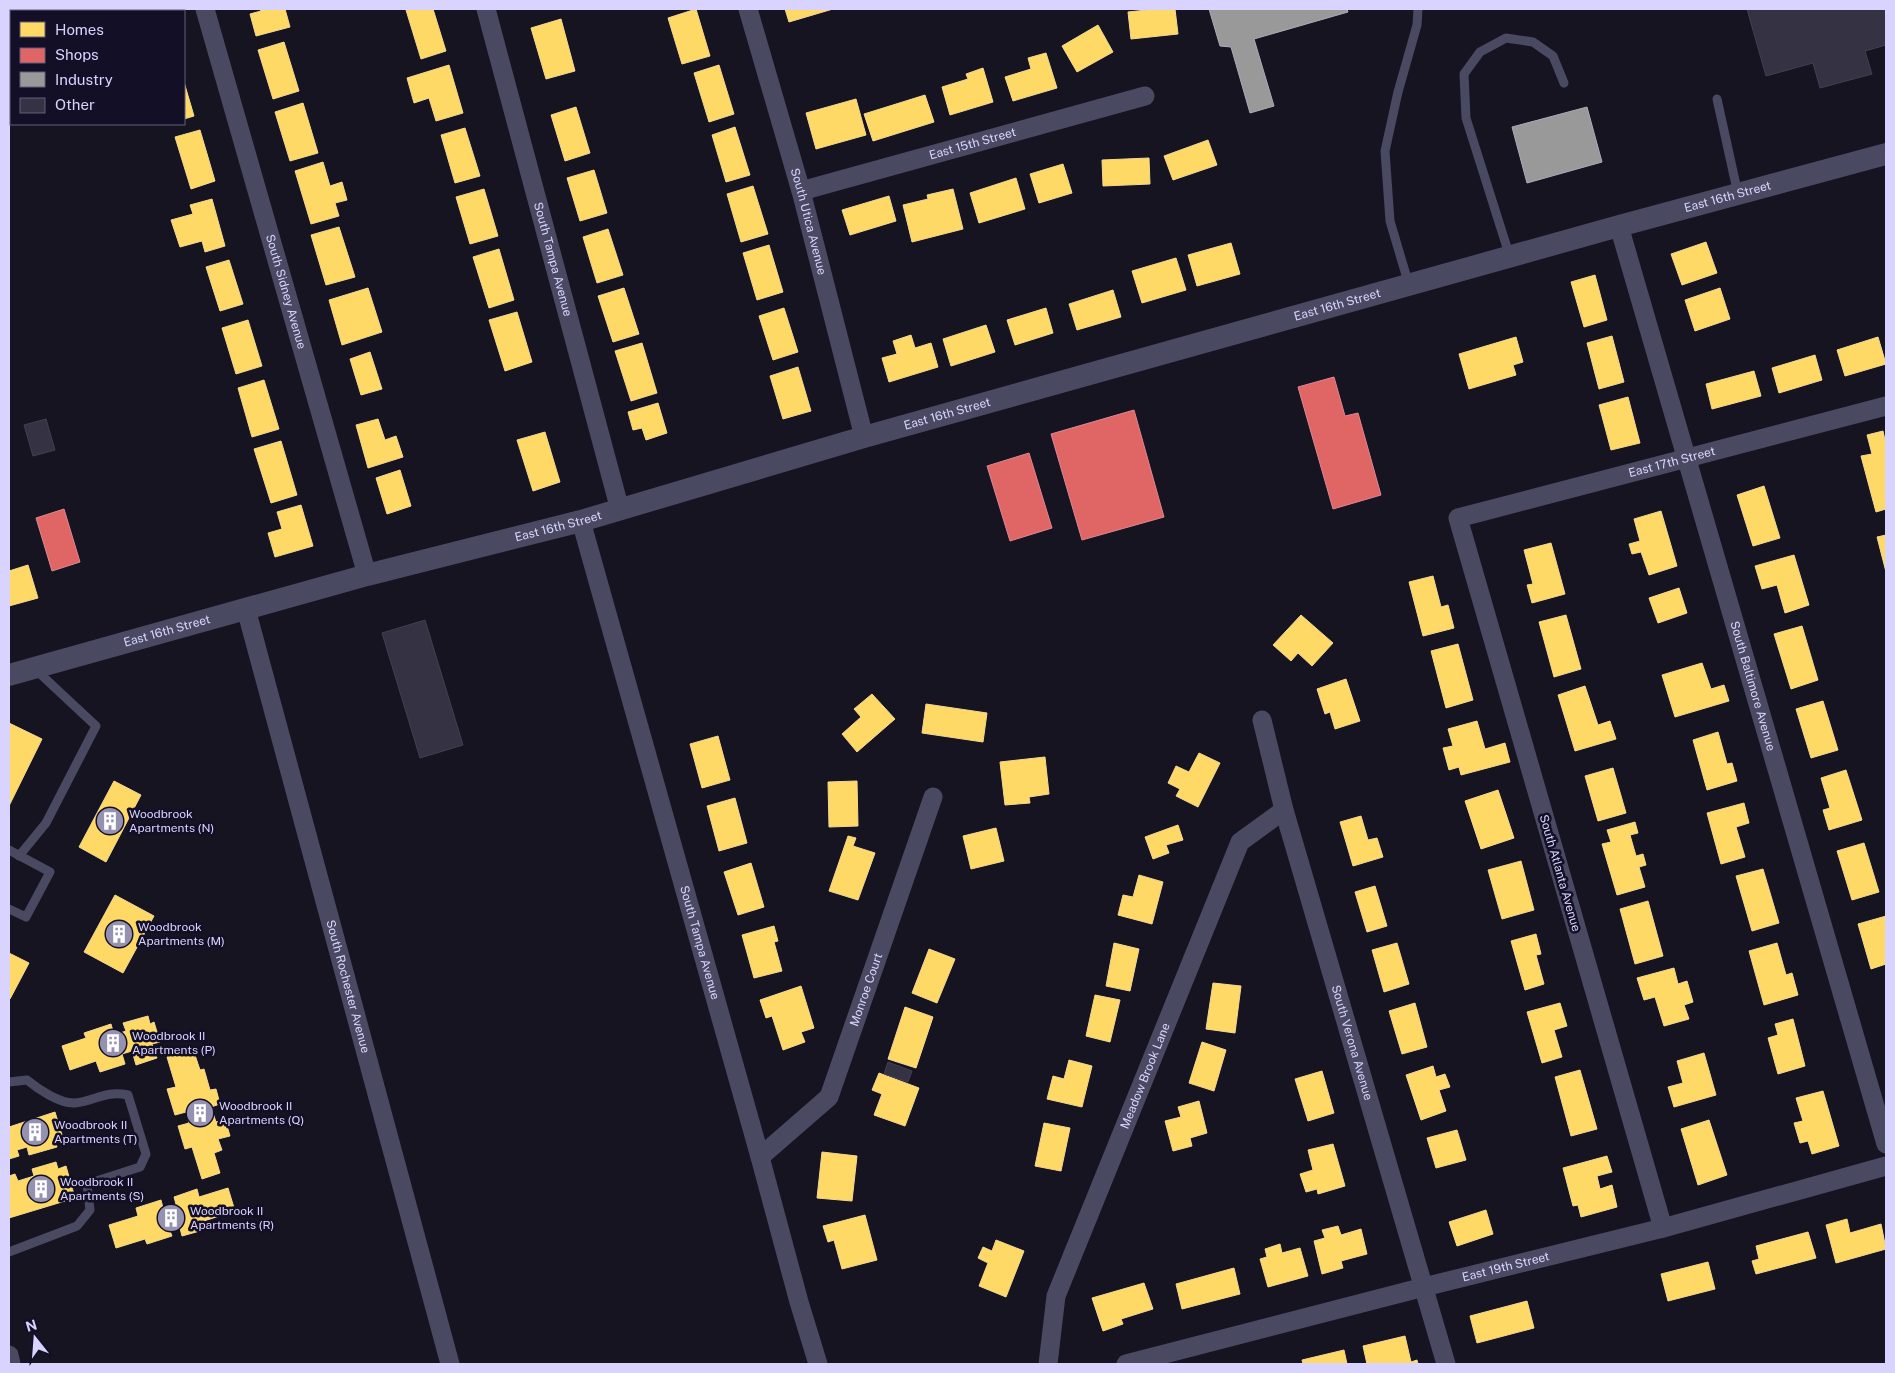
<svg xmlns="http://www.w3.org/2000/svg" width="1895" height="1373" font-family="'Public Sans',sans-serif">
	<rect width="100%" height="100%" fill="#161421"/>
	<g fill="#ffd966" stroke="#f4d894">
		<path d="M260,9H285L290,27L256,36L250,14L261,11Z"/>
		<path d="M410,9H433L446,51L421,59L406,10Z"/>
		<path d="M696,9L710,56L682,64L668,18Z"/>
		<path d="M785,9H833L789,22Z"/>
		<path d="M1156,9H1175L1178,34L1131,39L1128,12Z"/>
		<path d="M561,19L575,71L546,79L531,28Z"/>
		<path d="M1098,25L1113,52L1077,72L1062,46Z"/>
		<path d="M284,42L299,91L273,99L258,50Z"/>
		<path d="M1046,53L1057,88L1013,101L1005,77L1031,69L1028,58Z"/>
		<path d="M449,65L463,113L436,121L429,98L414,103L407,78Z"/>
		<path d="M719,65L734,114L709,122L694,73Z"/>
		<path d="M983,68L993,102L950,115L942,87L968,79L966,74Z"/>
		<path d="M184,82L194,116L184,119Z"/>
		<path d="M925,95L934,122L873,141L864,114Z"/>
		<path d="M856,99L866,135L816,149L806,113Z"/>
		<path d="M303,103L318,153L290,161L275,112Z"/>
		<path d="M576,107L590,153L565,161L551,115Z"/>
		<path d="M735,127L750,175L726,182L712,135Z"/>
		<path d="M465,128L480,176L455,183L441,135Z"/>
		<path d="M200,130L215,181L191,189L175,137Z"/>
		<path d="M1208,140L1217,165L1173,180L1164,156Z"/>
		<path d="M1149,158L1150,184L1103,186L1102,160Z"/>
		<path d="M323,162L330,186L342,182L347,200L335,203L339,216L311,224L295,171Z"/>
		<path d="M1063,164L1072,193L1039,203L1030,174Z"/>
		<path d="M594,170L607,213L580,221L567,178Z"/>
		<path d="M1016,178L1025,209L979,223L970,193Z"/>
		<path d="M753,186L768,234L741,242L727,194Z"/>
		<path d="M484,189L498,236L470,244L456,197Z"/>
		<path d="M953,189L963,229L912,242L903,205L928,199L927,195Z"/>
		<path d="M889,196L896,221L850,235L842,210Z"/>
		<path d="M212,199L225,246L205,252L202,241L180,247L171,220L193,214L190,205Z"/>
		<path d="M339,227L355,277L326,285L311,235Z"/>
		<path d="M608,229L623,275L597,283L583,237Z"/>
		<path d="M1706,242L1717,273L1682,285L1671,254Z"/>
		<path d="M1231,243L1240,274L1197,286L1188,255Z"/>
		<path d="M769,245L783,292L757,300L743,253Z"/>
		<path d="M499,249L514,300L489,308L473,257Z"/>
		<path d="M1176,258L1186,290L1142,303L1132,271Z"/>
		<path d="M229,260L243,304L220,311L206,267Z"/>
		<path d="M1595,275L1607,320L1584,327L1571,282Z"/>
		<path d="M368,288L382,332L342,345L329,300Z"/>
		<path d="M624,288L639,334L613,342L598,296Z"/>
		<path d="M1720,288L1730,319L1695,331L1685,300Z"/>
		<path d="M1113,290L1121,317L1077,330L1069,304Z"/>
		<path d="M784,308L798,352L773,360L759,316Z"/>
		<path d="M1046,308L1053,333L1015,345L1007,320Z"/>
		<path d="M517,312L532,362L505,371L489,320Z"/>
		<path d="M248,320L262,366L236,374L222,328Z"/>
		<path d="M986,325L995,352L951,366L943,339Z"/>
		<path d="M911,335L915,348L931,343L938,367L889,382L882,358L897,354L893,341Z"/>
		<path d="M1612,336L1624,382L1599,389L1587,343Z"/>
		<path d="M1516,337L1523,362L1513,365L1516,375L1469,389L1459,354Z"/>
		<path d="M1878,337L1886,364L1845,376L1837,350Z"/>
		<path d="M642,343L657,393L631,401L615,351Z"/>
		<path d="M370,352L382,389L361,395L350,359Z"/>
		<path d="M1815,355L1822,380L1779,393L1772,368Z"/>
		<path d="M798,367L811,411L783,419L770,376Z"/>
		<path d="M1754,371L1761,396L1712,409L1706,384Z"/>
		<path d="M264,380L279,429L252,437L238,388Z"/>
		<path d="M1628,397L1640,443L1611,450L1599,405Z"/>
		<path d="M658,403L667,433L646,440L642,428L633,430L628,412Z"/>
		<path d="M378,419L385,440L396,436L403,457L368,468L356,425Z"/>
		<path d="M1883,431L1886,445V509L1876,512L1861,456L1872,454L1867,435Z"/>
		<path d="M545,432L560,482L533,491L517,440Z"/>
		<path d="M281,441L297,495L271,503L254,449Z"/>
		<path d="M400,470L411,506L387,514L376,478Z"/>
		<path d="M1764,486L1780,538L1753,546L1737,495Z"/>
		<path d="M301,505L313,546L275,557L268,533L282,529L277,512Z"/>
		<path d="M1661,511L1677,566L1649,575L1641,552L1632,554L1629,544L1640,541L1634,519Z"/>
		<path d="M1886,535V572L1877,537Z"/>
		<path d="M1551,543L1565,594L1532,603L1527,585L1533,584L1524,550Z"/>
		<path d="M1794,555L1809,605L1785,613L1777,585L1762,589L1755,566Z"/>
		<path d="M28,565L38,598L9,606V571Z"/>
		<path d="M1433,576L1441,607L1448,605L1454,628L1423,636L1409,582Z"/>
		<path d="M1679,588L1687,613L1658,623L1649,598Z"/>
		<path d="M1301,615L1333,643L1312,666L1298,653L1291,661L1273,645Z"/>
		<path d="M1566,615L1581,669L1554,677L1539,622Z"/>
		<path d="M1802,626L1818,680L1791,689L1774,634Z"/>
		<path d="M1458,644L1473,700L1446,708L1431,651Z"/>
		<path d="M1702,663L1711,689L1724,685L1729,701L1675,717L1662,675Z"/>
		<path d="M1346,679L1360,721L1335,729L1330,712L1325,714L1317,689Z"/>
		<path d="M1585,686L1598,725L1610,721L1616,739L1575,751L1558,695Z"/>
		<path d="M872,694L895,719L857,752L842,734L861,717L854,709Z"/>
		<path d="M1823,701L1838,750L1811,758L1796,709Z"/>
		<path d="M926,704L987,713L983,742L922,733Z"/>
		<path d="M1477,721L1485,749L1505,743L1510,762L1461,775L1459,767L1449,770L1443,748L1453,746L1448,729Z"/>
		<path d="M9,723L42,739L9,806Z"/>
		<path d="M1718,732L1727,764L1732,763L1737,781L1707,790L1693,740Z"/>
		<path d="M718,736L730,780L702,788L690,744Z"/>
		<path d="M1199,753L1220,763L1198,807L1176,796L1180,789L1168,783L1176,766L1189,772Z"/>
		<path d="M1045,757L1049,794L1029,797L1030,803L1005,805L1000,762Z"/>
		<path d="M1613,768L1626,813L1598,821L1585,776Z"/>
		<path d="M1846,770L1862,820L1829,830L1823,810L1830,808L1821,778Z"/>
		<path d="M114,781L141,795L106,862L79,847Z"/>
		<path d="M857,781L858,826L829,827L828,782Z"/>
		<path d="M1498,790L1514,838L1481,849L1465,801Z"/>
		<path d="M735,798L747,843L719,851L707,806Z"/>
		<path d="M1744,803L1749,823L1736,827L1745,857L1721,864L1707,813Z"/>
		<path d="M1361,816L1368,840L1377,838L1383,857L1353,866L1340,822Z"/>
		<path d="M1635,822L1638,833L1630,835L1636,856L1643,854L1646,865L1639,867L1645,887L1617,895L1602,844L1611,842L1607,830Z"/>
		<path d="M1178,825L1183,840L1166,845L1169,853L1153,859L1145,837Z"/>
		<path d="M996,828L1004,861L971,869L963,836Z"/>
		<path d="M848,836L856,838L853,846L875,853L858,900L829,891Z"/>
		<path d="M1864,843L1879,892L1852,900L1837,851Z"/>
		<path d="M1521,861L1534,910L1502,919L1488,870Z"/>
		<path d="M751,863L764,907L738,915L724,872Z"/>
		<path d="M1763,869L1779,923L1752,931L1736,876Z"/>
		<path d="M1139,875L1163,882L1152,924L1118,915L1123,895L1133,897Z"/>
		<path d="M1375,886L1387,926L1367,932L1355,892Z"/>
		<path d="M115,895L154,916L123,973L84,952Z"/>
		<path d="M1648,901L1663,956L1635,964L1620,909Z"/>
		<path d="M1886,916V964L1871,969L1858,924Z"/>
		<path d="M774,926L778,941L774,942L782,971L754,978L742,935Z"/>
		<path d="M1536,934L1541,954L1536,955L1544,984L1525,990L1511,941Z"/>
		<path d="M1114,943L1139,949L1130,991L1106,986Z"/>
		<path d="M1397,943L1409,984L1384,992L1372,950Z"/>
		<path d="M1777,943L1786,975L1792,973L1798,995L1764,1005L1749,951Z"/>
		<path d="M929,949L955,959L937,1003L912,993Z"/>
		<path d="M9,953L29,963L10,999H9Z"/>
		<path d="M1674,968L1678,984L1687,981L1693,1002L1684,1005L1689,1019L1664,1026L1655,997L1644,1000L1637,978Z"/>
		<path d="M1213,983L1241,986L1235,1033L1206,1029Z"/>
		<path d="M801,986L814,1028L801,1032L805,1042L783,1050L772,1016L766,1018L760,1000Z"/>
		<path d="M1095,995L1120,1000L1110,1042L1086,1036Z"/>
		<path d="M1415,1003L1427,1047L1402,1054L1389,1011Z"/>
		<path d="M1560,1003L1567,1026L1554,1030L1562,1057L1542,1063L1527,1012Z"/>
		<path d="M905,1007L933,1017L916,1068L888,1059Z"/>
		<path d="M148,1016L150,1024L154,1022L160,1042L152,1044L157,1058L136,1065L132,1051L122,1054L125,1064L100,1072L96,1061L70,1070L62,1046L86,1038L84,1033L111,1024L114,1035L126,1031L123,1023Z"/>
		<path d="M1793,1019L1805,1066L1778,1074L1768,1038L1778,1035L1775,1024Z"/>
		<path d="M1202,1042L1226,1050L1214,1091L1189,1083Z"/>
		<path d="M193,1049L200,1070L204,1069L210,1090L216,1089L220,1104L211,1107L216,1122L225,1119L230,1136L218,1139L222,1150L214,1153L220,1173L202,1179L192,1147L185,1149L178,1126L189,1123L186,1112L175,1115L167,1089L176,1087L167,1057Z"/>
		<path d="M1704,1053L1716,1095L1674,1107L1668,1087L1683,1083L1677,1061Z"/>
		<path d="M1069,1060L1092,1066L1082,1107L1047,1099L1053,1076L1064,1079Z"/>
		<path d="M1433,1066L1436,1077L1445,1074L1450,1087L1439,1090L1446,1111L1421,1120L1406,1075Z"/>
		<path d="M1580,1070L1597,1129L1571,1136L1555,1077Z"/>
		<path d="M1322,1071L1334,1113L1308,1121L1295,1079Z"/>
		<path d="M879,1073L919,1088L905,1126L874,1115L882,1094L872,1090Z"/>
		<path d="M1823,1091L1839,1146L1812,1154L1808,1141L1800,1143L1794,1123L1803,1121L1796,1098Z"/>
		<path d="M1199,1101L1207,1133L1190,1138L1192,1146L1173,1151L1165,1121L1181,1117L1178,1107Z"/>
		<path d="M55,1112L63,1138L55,1141L57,1147L29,1155L27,1147L17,1150L19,1156L9,1159V1127Z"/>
		<path d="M1709,1120L1727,1175L1698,1185L1681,1129Z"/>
		<path d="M1044,1123L1070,1128L1061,1171L1035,1166Z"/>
		<path d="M1457,1130L1466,1160L1436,1168L1427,1138Z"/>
		<path d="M1333,1144L1345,1186L1318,1194L1317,1189L1306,1192L1300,1174L1313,1170L1308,1150Z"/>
		<path d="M822,1152L857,1156L852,1201L817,1198Z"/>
		<path d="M1607,1156L1612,1172L1597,1176L1600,1189L1612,1185L1617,1207L1581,1217L1578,1205L1573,1206L1563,1168Z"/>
		<path d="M56,1162L58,1169L66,1166L75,1198L9,1218V1176L15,1174L18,1181L34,1176L32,1169Z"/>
		<path d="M228,1188L235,1211L204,1221L207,1229L182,1236L180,1228L170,1231L172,1236L147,1244L145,1239L116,1248L109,1225L138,1216L136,1208L161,1200L163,1208L176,1204L174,1197L197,1189L199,1197Z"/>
		<path d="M1486,1210L1493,1234L1457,1246L1449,1222Z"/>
		<path d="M865,1215L877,1260L842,1269L834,1240L828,1242L823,1226Z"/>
		<path d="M1847,1219L1850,1233L1881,1224L1886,1249L1836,1263L1826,1225Z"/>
		<path d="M1338,1226L1341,1235L1361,1229L1367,1254L1341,1261L1343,1268L1322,1274L1314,1241L1325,1238L1322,1230Z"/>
		<path d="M1808,1232L1816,1258L1756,1274L1752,1261L1759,1259L1756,1246Z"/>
		<path d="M996,1240L1024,1251L1006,1297L979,1286L988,1263L978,1258L983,1247L992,1251Z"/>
		<path d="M1280,1244L1282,1253L1300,1248L1308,1276L1268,1287L1260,1259L1267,1257L1265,1249Z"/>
		<path d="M1708,1262L1715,1289L1668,1301L1661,1274Z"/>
		<path d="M1234,1268L1240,1294L1182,1309L1176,1284Z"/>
		<path d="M1144,1283L1153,1309L1121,1319L1123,1324L1103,1331L1092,1298Z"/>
		<path d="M1527,1301L1534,1328L1477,1343L1470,1316Z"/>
		<path d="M1405,1336L1411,1362L1417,1360L1418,1364H1367L1363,1346Z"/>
		<path d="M1344,1350L1347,1364H1303L1302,1360Z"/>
	</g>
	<g fill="#e06666" stroke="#de8794">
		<path d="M1334,377L1345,416L1358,413L1381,495L1333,509L1298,387Z"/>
		<path d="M1134,410L1164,517L1082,540L1051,434Z"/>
		<path d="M1029,453L1052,528L1010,541L987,466Z"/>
		<path d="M64,509L80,562L52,571L36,518Z"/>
	</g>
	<g fill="#999" stroke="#acabb8">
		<path d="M1209,9H1347L1348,12L1254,39L1274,106L1250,113L1231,47L1220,46Z"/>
		<path d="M1587,107L1602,162L1527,183L1512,127Z"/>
	</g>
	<g fill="#343243" stroke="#433f54">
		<path d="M1747,9H1886V45L1865,51L1872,74L1820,88L1813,63L1766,76Z"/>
		<path d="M46,419L55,450L33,456L24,425Z"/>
		<path d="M425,620L463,745L420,758L382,633Z"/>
		<path d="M888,1062L912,1071L908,1082L884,1074Z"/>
	</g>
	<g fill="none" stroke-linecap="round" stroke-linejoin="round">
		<g stroke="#4a4962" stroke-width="9">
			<path d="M1717,99L1738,194"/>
			<path d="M1510,257L1466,118L1464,74L1480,52L1506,38L1533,42L1553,56L1564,83"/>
			<path d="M1409,285L1390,221L1385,151L1398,92L1417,25L1418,9"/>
			<path d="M9,850L50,872L26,917L9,909"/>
			<path d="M19,856L46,823L96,726L35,669"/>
			<path d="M9,1082L27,1080C38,1089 60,1104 75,1103C96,1101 105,1090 128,1095L146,1154L140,1167L87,1184L90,1210L77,1226L9,1252"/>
		</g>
		<g stroke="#4a4962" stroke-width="19">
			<path id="s1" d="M205,9L367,575"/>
			<path id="s2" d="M486,9L620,510"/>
			<path id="s3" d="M748,9L801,191L864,437"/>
			<path id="s4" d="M801,191L1145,96"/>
			<path id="s5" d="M1619,226L1886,1144"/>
			<path id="s6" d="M581,521L760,1157L799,1302L818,1364"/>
			<path id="s7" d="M246,609L450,1364"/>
			<path id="s8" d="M1262,720L1284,810L1446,1364"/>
			<path id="s9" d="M760,1157L829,1097L933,797"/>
			<path id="s10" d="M1663,1228L1458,518L1886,406"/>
			<path d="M9,1355L11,1364"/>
			<path id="s11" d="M1048,1364L1056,1296L1240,842L1284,810"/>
			<path id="s12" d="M1126,1364L1424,1287L1663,1228L1886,1166"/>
		</g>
		<path stroke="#4a4962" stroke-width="22" id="s13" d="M9,675L367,575L581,521L864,437L1619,226L1886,154"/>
	</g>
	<defs>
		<symbol id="building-disc" viewBox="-11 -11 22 22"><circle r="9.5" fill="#9591b1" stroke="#130f26"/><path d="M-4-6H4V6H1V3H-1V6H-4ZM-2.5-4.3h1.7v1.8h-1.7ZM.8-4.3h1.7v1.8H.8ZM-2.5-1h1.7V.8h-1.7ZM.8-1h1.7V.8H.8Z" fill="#fff"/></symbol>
	</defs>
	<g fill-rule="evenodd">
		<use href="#building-disc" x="94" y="805" width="32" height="32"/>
		<use href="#building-disc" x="103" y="918" width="32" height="32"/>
		<use href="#building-disc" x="97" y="1027" width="32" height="32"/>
		<use href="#building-disc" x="184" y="1097" width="32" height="32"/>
		<use href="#building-disc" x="19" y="1116" width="32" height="32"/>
		<use href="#building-disc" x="25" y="1173" width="32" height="32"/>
		<use href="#building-disc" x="155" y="1202" width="32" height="32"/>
	</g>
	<g text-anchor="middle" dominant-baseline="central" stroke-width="5" stroke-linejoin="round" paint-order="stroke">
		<g font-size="12" fill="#d9d4ff" stroke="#130f26">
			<text stroke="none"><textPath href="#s4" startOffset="178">East 15th Street</textPath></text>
			<text stroke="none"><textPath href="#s13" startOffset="1784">East 16th Street</textPath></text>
			<text stroke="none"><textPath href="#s3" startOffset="221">South Utica Avenue</textPath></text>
			<text stroke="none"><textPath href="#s2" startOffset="259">South Tampa Avenue</textPath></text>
			<text stroke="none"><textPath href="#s1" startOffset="294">South Sidney Avenue</textPath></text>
			<text stroke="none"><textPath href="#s13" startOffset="1379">East 16th Street</textPath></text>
			<text stroke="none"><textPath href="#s13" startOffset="974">East 16th Street</textPath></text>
			<text stroke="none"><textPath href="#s10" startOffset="960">East 17th Street</textPath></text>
			<text stroke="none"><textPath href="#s13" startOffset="569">East 16th Street</textPath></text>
			<text stroke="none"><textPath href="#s13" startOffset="164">East 16th Street</textPath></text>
			<text stroke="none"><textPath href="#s5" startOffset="479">South Baltimore Avenue</textPath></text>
			<text transform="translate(1560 873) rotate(74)">South Atlanta Avenue</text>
			<text stroke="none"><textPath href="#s6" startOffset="438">South Tampa Avenue</textPath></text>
			<text stroke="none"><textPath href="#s7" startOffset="391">South Rochester Avenue</textPath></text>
			<text stroke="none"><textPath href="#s9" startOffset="205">Monroe Court</textPath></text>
			<text stroke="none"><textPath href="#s8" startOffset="335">South Verona Avenue</textPath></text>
			<text stroke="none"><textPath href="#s11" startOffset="306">Meadow Brook Lane</textPath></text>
			<text stroke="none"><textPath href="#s12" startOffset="392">East 19th Street</textPath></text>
		</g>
		<g font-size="12" fill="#d9d4ff" stroke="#130f26" text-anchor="start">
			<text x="129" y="814">Woodbrook<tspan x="129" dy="14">Apartments (N)</tspan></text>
			<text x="138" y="927">Woodbrook<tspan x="138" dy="14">Apartments (M)</tspan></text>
			<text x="132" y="1036">Woodbrook II<tspan x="132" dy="14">Apartments (P)</tspan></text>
			<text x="219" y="1106">Woodbrook II<tspan x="219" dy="14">Apartments (Q)</tspan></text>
			<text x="54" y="1125">Woodbrook II<tspan x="54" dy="14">Apartments (T)</tspan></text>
			<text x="60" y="1182">Woodbrook II<tspan x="60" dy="14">Apartments (S)</tspan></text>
			<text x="190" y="1211">Woodbrook II<tspan x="190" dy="14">Apartments (R)</tspan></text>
		</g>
	</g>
	<rect width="1895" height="1373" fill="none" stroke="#d9d4ff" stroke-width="20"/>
	<rect x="10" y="10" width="175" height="115" fill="#130f26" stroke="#625e7d"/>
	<rect x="20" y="22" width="25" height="15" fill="#ffd966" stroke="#625e7d"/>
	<text x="55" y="35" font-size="15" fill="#d9d4ff">Homes</text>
	<rect x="20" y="48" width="25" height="15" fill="#e06666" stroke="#625e7d"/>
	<text x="55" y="60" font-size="15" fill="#d9d4ff">Shops</text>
	<rect x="20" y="72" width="25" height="15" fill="#999999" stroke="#625e7d"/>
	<text x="55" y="85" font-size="15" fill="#d9d4ff">Industry</text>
	<rect x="20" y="98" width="25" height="15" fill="#343243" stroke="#625e7d"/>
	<text x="55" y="110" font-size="15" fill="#d9d4ff">Other</text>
	<g transform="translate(35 1338) rotate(343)" stroke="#130f26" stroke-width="4" paint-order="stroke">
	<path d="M0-4L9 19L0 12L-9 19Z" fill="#d9d4ff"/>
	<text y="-8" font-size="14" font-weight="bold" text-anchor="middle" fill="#d9d4ff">N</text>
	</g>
</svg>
